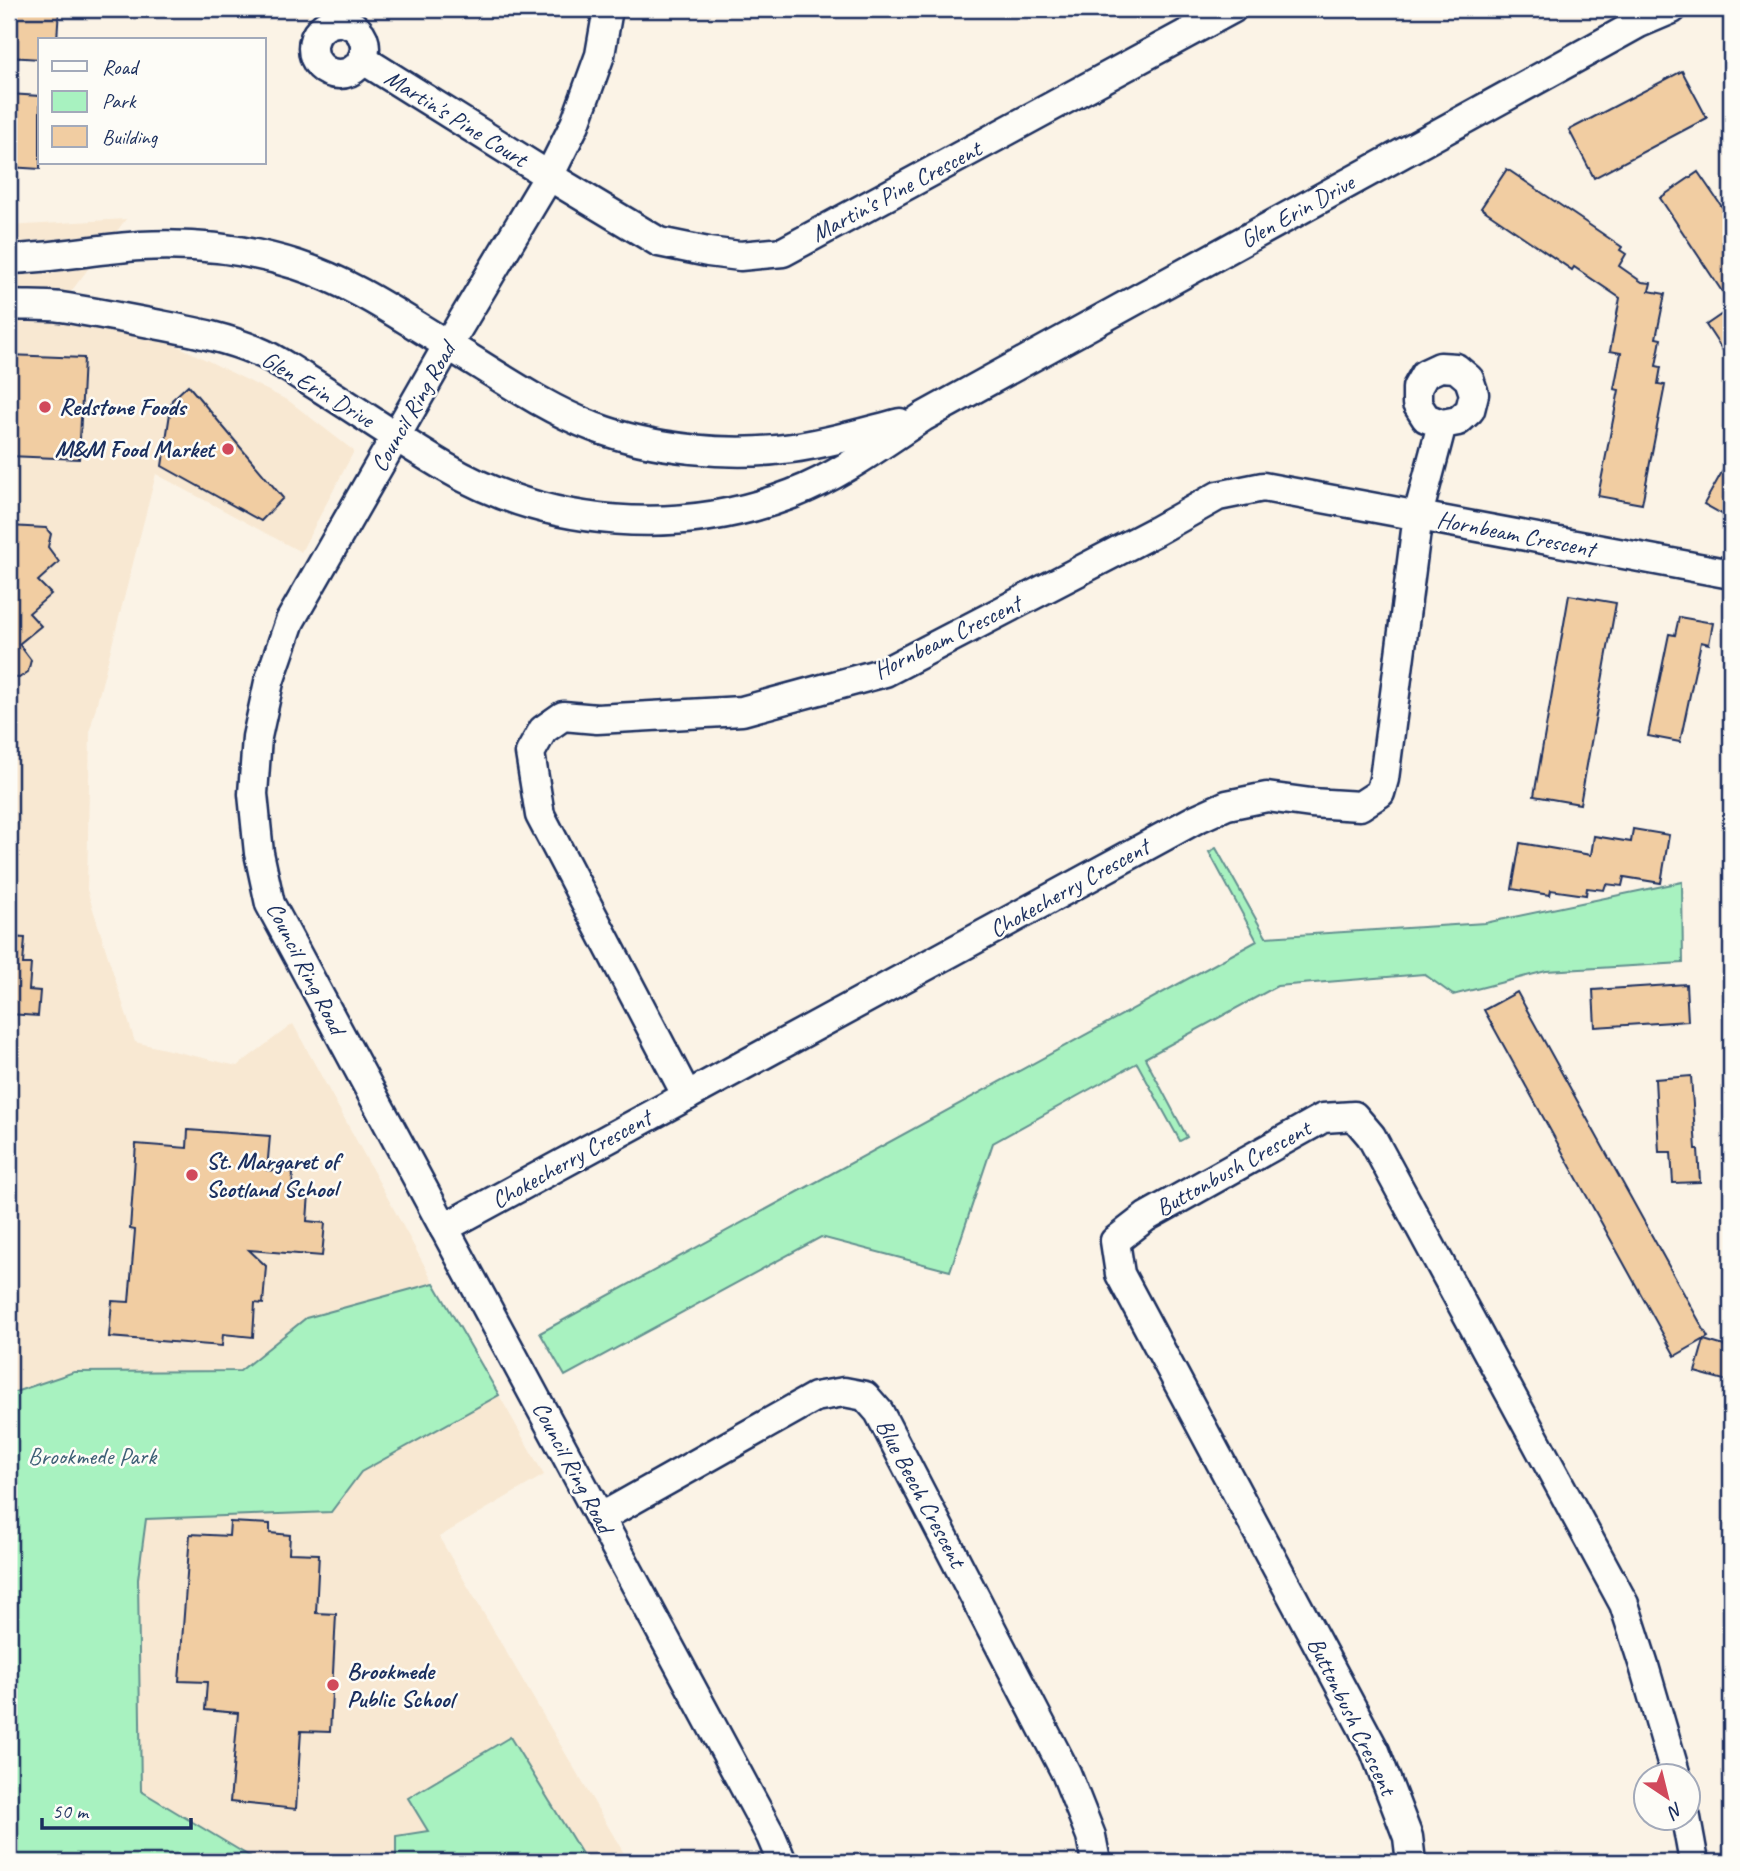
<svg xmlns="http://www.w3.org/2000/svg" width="1740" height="1871" font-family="Caveat,sans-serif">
	<rect width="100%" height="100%" fill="#fbf3e6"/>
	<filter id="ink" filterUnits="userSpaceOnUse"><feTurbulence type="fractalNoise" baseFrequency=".0143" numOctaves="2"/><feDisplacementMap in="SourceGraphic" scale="14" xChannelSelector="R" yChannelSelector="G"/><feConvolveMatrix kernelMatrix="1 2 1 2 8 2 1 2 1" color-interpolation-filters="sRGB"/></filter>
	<g filter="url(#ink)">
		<g fill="#f8e8d2">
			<path d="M126,219L60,306L164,337L176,345L289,401L354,451L301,552L156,474L90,730L87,890L135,1042L237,1066L293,1024L434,1283L306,1318L240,1371L74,1372L9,1394V226Z"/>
			<path d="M499,1395L544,1475L439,1537L629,1862H257L254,1859L141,1791L138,1579L146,1518L331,1512L361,1472Z"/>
		</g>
		<g fill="#a8f2c0" stroke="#62908f" stroke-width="2">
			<path d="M1216,848L1266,937L1485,923L1682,882L1683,963L1546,971L1453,995L1424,974L1277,986L1145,1058L1187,1137L1180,1141L1137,1063L993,1143L950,1271L821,1237L565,1376L540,1333L1257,941L1209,852Z"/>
			<path d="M434,1283L499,1395L361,1472L331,1512L146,1519L138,1579L141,1791L254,1859L257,1862H9V1394L74,1372L240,1371L306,1318Z"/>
			<path d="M510,1737L587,1862H396V1836L428,1831L408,1798Z"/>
		</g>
		<g fill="#f1cda2" stroke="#1b2f5e" stroke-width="2">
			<path d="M9,9H59L57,40H40V59L9,57Z"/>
			<path d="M1682,71L1707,118L1594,178L1569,130Z"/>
			<path d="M9,94L40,96V169L9,167Z"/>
			<path d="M1507,169L1622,247L1620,250L1626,254L1619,266L1642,282L1651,283L1649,291L1665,294L1656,338L1661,339L1656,366L1661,367L1658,384L1665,385L1642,504L1598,496L1619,390L1614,389L1621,353L1610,351L1620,298L1574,267L1572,270L1481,208Z"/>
			<path d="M1698,172L1731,220V305L1660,198Z"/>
			<path d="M1731,308V363L1706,325Z"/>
			<path d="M9,355L84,358L79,459L9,456Z"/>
			<path d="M188,385L283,498L261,521L162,466L172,400Z"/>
			<path d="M1731,456V519L1704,504Z"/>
			<path d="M9,526L46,528L51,534L48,547L59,562L38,581L51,594L29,613L41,626L19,644L31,660L28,672L19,678L9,677Z"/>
			<path d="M1569,595L1616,603L1580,804L1534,796Z"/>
			<path d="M1679,617L1713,623L1709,644L1701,642L1680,742L1648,736L1669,634L1675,635Z"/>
			<path d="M1633,829L1669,835L1661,883L1624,877L1622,886L1606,884L1604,890L1587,888L1586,895L1551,890L1550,895L1512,889L1520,843L1591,855L1594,836L1631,842Z"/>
			<path d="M9,937L25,938L23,964H31L29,990L40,991L38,1016L9,1014Z"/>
			<path d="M1686,984L1688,1021L1595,1027L1593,990Z"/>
			<path d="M1517,992L1708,1337L1675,1356L1484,1010Z"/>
			<path d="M1691,1076L1696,1149H1698L1700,1182L1673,1183L1671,1152H1659L1655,1079Z"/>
			<path d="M188,1130L270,1136L267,1170L293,1172L292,1192L309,1193L307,1221L325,1223L322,1256L249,1250L266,1266L263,1304L255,1303L253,1337L223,1334L222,1346L109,1337L112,1301L129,1302L135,1230L130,1229L136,1144L187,1148Z"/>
			<path d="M1704,1340L1731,1348V1382L1695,1372Z"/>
			<path d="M230,1522L270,1524V1533L290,1535L289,1553L319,1554L316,1613L336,1614L330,1732L301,1731L296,1809L230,1802L238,1713L205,1710L207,1682L179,1681L190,1534L229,1536Z"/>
		</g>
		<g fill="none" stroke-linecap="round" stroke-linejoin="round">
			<defs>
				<g id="minor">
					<path d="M608,9L600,55L575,124L549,176L448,345L290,621L269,682L257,737L253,794L259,853L270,904L771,1836L782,1862"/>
					<circle cx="339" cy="48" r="26"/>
					<path d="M362,59L549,176L659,242L708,252L740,256L783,252L1232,9"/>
					<path d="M9,259C53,258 96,249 140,246C193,243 247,249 297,265C353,283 401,317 451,347C496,374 544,408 594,427C652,449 731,457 792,448C829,443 865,432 900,423"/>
					<path d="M9,305C26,306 44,305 61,307C93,312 124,318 155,324C190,331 224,337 257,351C273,357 288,368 303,377C351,406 397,439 445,467C548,528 681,537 792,494C839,476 881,445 923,417L1603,43L1639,23L1672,9"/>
					<path d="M687,1096L540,815L530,753L543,730L563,716L597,719L742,711L885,672L1156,531L1218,496L1263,487L1731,574"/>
					<path d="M444,1228L1196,819L1227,805L1267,797L1311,803L1360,806L1380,793L1384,779L1418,515L1442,424L1458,421L1470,410L1474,394L1469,379L1456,368L1440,367L1425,374L1417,388V404L1426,418L1442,424"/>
					<path d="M600,1518L815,1397L844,1392L865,1396L879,1412L1066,1773L1091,1836L1096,1862"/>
					<path d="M1686,1818L1694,1862"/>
					<path d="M1411,1862L1408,1837L1375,1751L1120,1274L1115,1241L1146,1217L1323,1118L1354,1116L1371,1136L1624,1604L1644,1666L1676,1776"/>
				</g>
			</defs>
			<use href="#minor" stroke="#1b2f5e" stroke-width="33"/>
			<use href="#minor" stroke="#fdfcf7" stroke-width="28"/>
		</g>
	</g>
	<g fill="#d1495b" stroke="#fdfcf7" stroke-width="2.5">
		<circle cx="45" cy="407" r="7"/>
		<circle cx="228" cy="449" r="7"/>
		<circle cx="192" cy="1175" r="7"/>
		<circle cx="333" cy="1685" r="7"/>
	</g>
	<g text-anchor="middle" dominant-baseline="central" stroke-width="5" stroke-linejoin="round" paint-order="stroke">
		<g font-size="24" fill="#1b2f5e" stroke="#fdfcf7">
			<text transform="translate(456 118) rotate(32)">Martin's Pine Court</text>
			<text transform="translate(896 191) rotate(-28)">Martin's Pine Crescent</text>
			<text transform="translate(1297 211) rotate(-29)">Glen Erin Drive</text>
			<text transform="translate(318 389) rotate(31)">Glen Erin Drive</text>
			<text transform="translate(413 407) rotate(-60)">Council Ring Road</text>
			<text transform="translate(1516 534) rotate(11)">Hornbeam Crescent</text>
			<text transform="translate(947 637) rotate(-26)">Hornbeam Crescent</text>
			<text transform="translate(1069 888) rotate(-29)">Chokecherry Crescent</text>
			<text transform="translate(306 968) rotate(63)">Council Ring Road</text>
			<text transform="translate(571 1159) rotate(-29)">Chokecherry Crescent</text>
			<text transform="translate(1233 1168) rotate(-29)">Buttonbush Crescent</text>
			<text transform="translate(573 1467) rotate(62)">Council Ring Road</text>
			<text transform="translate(921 1493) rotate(62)">Blue Beech Crescent</text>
			<text transform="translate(1352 1716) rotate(64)">Buttonbush Crescent</text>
		</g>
		<g font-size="24" font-weight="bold" fill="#1b2f5e" stroke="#fdfcf7" text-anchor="start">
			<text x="59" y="407">Redstone Foods</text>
			<text x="214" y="449" text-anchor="end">M&amp;M Food Market</text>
			<text x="206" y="1161">St. Margaret of<tspan x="206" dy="28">Scotland School</tspan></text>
			<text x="347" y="1671">Brookmede<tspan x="347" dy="28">Public School</tspan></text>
		</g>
		<g font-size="24" fill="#3e6076" stroke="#fdfcf7">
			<text x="92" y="1456">Brookmede Park</text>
		</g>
	</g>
	<rect width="1740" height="1871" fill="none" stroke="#fdfcf7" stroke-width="35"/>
	<rect x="18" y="18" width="1705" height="1836" fill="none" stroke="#1b2f5e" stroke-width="2.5" filter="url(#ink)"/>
	<rect x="38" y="38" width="228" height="126" fill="#fdfcf7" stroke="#a3aaba" stroke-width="2"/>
	<rect x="52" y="61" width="35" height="10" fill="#fdfcf7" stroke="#a3aaba" stroke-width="2"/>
	<text x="102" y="74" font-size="21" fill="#1b2f5e">Road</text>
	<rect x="52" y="91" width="35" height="21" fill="#a8f2c0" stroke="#a3aaba" stroke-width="2"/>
	<text x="102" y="108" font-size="21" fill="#1b2f5e">Park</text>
	<rect x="52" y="126" width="35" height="21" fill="#f1cda2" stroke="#a3aaba" stroke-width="2"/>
	<text x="102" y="144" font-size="21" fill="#1b2f5e">Building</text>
	<g transform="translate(1667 1797) rotate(145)"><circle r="33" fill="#fdfcf7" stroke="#a3aaba" stroke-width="2"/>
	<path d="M0-5L12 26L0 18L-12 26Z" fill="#d1495b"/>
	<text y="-10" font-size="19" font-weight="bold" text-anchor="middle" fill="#1b2f5e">N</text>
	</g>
	<path d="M42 1818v10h149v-10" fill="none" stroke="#1b2f5e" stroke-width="3.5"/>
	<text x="52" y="1818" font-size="21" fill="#1b2f5e" stroke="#fdfcf7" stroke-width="5" paint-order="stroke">50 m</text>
</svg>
